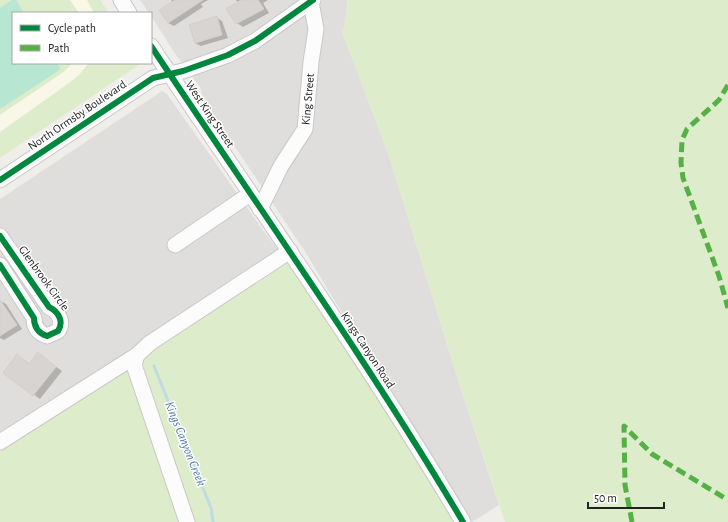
<svg xmlns="http://www.w3.org/2000/svg" width="728" height="522" font-family="'Alegreya Sans',sans-serif">
	<rect width="100%" height="100%" fill="#f0eeeb"/>
	<g fill="#dfdedc">
		<path d="M140,0H348L343,34L389,156L458,380L499,505L472,522L401,410L304,250L219,123L202,94L200,87L176,55L151,16V13H149Z"/>
		<path d="M162,91L167,94L265,233L289,263L0,444V199Z"/>
	</g>
	<path fill="#f8f7e8" d="M0,0H100L109,13H13V63H142L0,158Z"/>
	<g fill="#ddeccb">
		<path d="M0,0H70L79,13H13V63H73L62,73L0,115Z"/>
		<path d="M87,0H100L109,13H94Z"/>
		<path d="M348,0H728V522H505L458,380L389,156L343,34Z"/>
		<path d="M89,63H142L0,158V132L69,83L79,75Z"/>
		<path d="M289,263L463,522H0V444Z"/>
	</g>
	<path fill="#b7e6d2" d="M12,0H16L24,13H13V63H57L61,69L0,109V8Z"/>
	<g fill="#0003">
		<path d="M171,0H208L201,4L203,7L174,26L168,23L173,3Z"/>
		<path d="M236,0H268L263,3L269,13L243,27L237,23L238,3Z"/>
		<path d="M217,18L222,21L228,38L201,46L195,43Z"/>
		<path d="M0,301L6,304L22,329L4,340L0,338Z"/>
		<path d="M38,354L62,371L40,399L4,372L18,356L30,364Z"/>
	</g>
	<g fill="none" stroke-linecap="round" stroke-linejoin="round">
		<path stroke="#bfdbe3" stroke-width="3" d="M154,366L211,508L213,522"/>
	</g>
	<g fill="#d7d4d2" stroke="#d3d0cc">
		<path d="M175,0H203L168,23L159,10Z"/>
		<path d="M241,0H258L264,9L236,24L226,9Z"/>
		<path d="M217,16L222,35L195,43L189,25Z"/>
		<path d="M0,300L17,325L0,336Z"/>
		<path d="M38,352L56,367L33,396L3,373L17,354L29,364Z"/>
	</g>
	<g fill="none" stroke-linecap="round" stroke-linejoin="round">
		<defs>
			<g id="minor">
				<path d="M121,0L129,13"/>
				<path d="M151,46C256,204 366,358 463,522"/>
				<path d="M0,180L153,78L183,71L228,55L255,41L313,0"/>
				<path id="s1" d="M260,209L281,166L305,129L311,62L316,29L311,2"/>
				<path d="M0,236L49,307C59,312 64,322 58,331L47,336C38,333 34,327 34,318L0,265"/>
				<path d="M175,245L250,194"/>
				<path d="M0,442L137,355"/>
				<path d="M187,522L134,365L137,355L150,343L290,251"/>
			</g>
		</defs>
		<use href="#minor" stroke="#c9c8c7" stroke-width="17"/>
		<use href="#minor" stroke="#fdfcfc" stroke-width="15"/>
		<g stroke="#55b145" stroke-width="5" stroke-dasharray="10 5" stroke-linecap="butt">
			<path d="M728,85L719,100L687,129L682,140L681,163L683,178L719,276L728,308"/>
			<path d="M632,522L625,485L624,426L652,454L728,500"/>
		</g>
		<defs>
			<g id="cycleway">
				<path d="M151,46C256,204 366,358 463,522"/>
				<path d="M0,180L153,78L183,71L228,55L255,41L313,0"/>
				<path d="M0,236L49,307C59,312 64,322 58,331L47,336C38,333 34,327 34,318L0,265"/>
			</g>
		</defs>
		<use href="#cycleway" stroke="#fff" stroke-width="8"/>
		<use href="#cycleway" stroke="#00873e" stroke-width="6"/>
	</g>
	<g text-anchor="middle" dominant-baseline="central" stroke-width="3" stroke-linejoin="round" paint-order="stroke">
		<g font-size="12" fill="#222" stroke="#fff">
			<text stroke="none"><textPath href="#s1" startOffset="122">King Street</textPath></text>
			<text transform="translate(210 114) rotate(56)">West King Street</text>
			<text transform="translate(77 115) rotate(-34)">North Ormsby Boulevard</text>
			<text transform="translate(44 278) rotate(54)">Glenbrook Circle</text>
			<text transform="translate(368 350) rotate(57)">Kings Canyon Road</text>
		</g>
		<g font-size="13" font-style="italic" fill="#4a7aab" stroke="#fff">
			<text transform="translate(185 444) rotate(68)">Kings Canyon Creek</text>
		</g>
	</g>
	<rect x="12" y="12" width="140" height="52" fill="#ffffff" stroke="#a7a7a7"/>
	<rect x="20" y="25" width="20" height="6" fill="#00873e" stroke="#a7a7a7"/>
	<text x="48" y="32" font-size="12" fill="#222222">Cycle path</text>
	<rect x="20" y="45" width="20" height="6" fill="#55b145" stroke="#a7a7a7"/>
	<text x="48" y="52" font-size="12" fill="#222222">Path</text>
	<path d="M588 502v6h76v-6" fill="none" stroke="#222222" stroke-width="2"/>
	<text x="594" y="502" font-size="12" fill="#222222" stroke="#ffffff" stroke-width="3" paint-order="stroke">50 m</text>
</svg>
